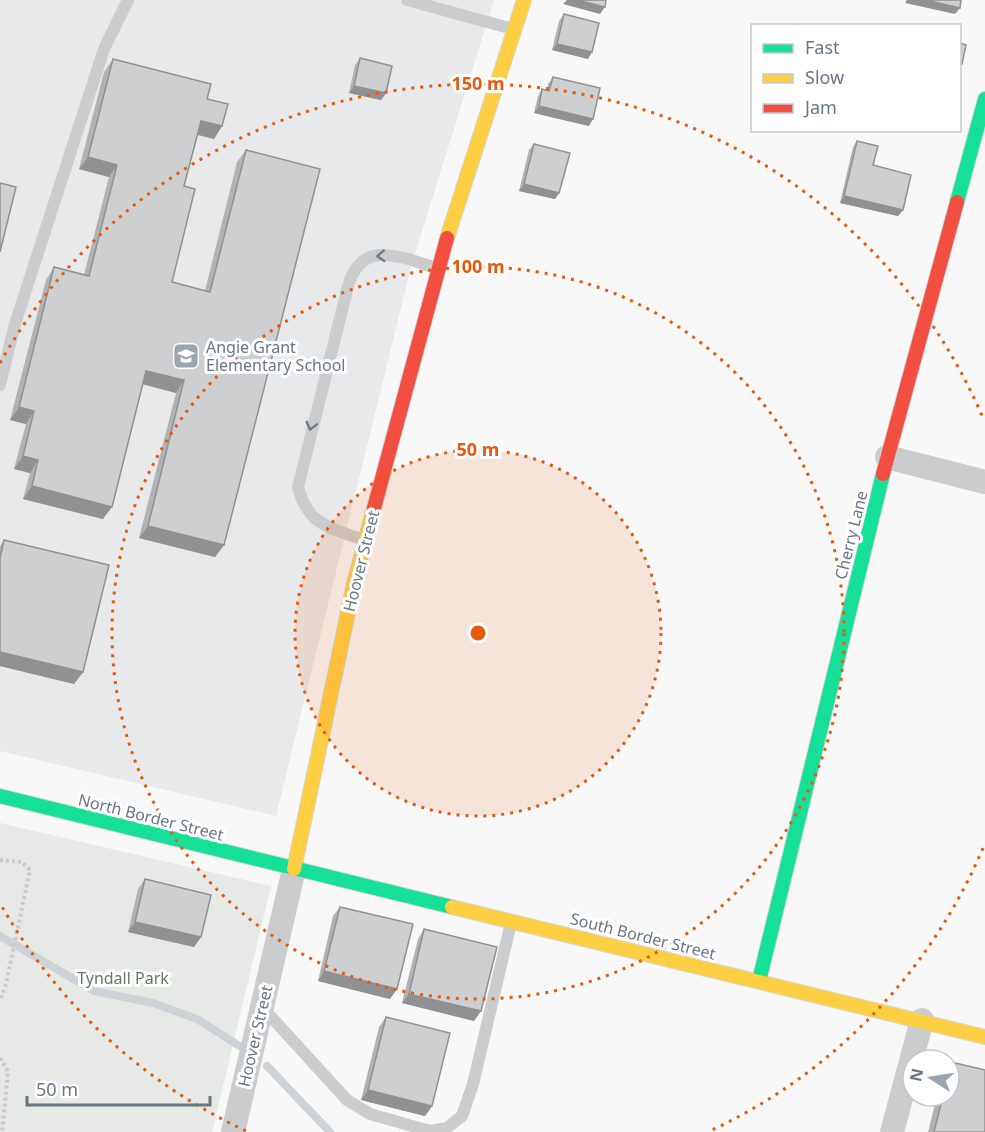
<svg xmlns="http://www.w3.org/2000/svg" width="985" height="1132" font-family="'Noto Sans',sans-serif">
	<rect width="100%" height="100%" fill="#f8f8f8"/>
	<path fill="#e8e9ea" d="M0,0H494L411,267L276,816L0,751Z"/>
	<path fill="#e6e9e5" d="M0,823L271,886L212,1132H0Z"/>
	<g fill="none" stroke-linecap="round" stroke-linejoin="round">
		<g stroke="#cdd2d6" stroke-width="8">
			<path d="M0,936L94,991L153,1003L197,1019L241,1047"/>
			<path d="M267,1066L330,1132"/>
		</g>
		<defs>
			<g id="fast">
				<path d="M957,202L985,99"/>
				<path d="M0,796L452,907"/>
				<path d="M759,981L883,474"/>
			</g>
			<g id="slow">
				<path d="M447,238L524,0"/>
				<path d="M294,869L354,584L374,508"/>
				<path d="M452,907L985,1037"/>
			</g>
			<g id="jam">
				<path d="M883,474L957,202"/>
				<path d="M374,508L447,238"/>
			</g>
		</defs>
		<use href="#fast" stroke="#d5d6d6" stroke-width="16"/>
		<use href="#slow" stroke="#d5d6d6" stroke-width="16"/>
		<use href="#jam" stroke="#d5d6d6" stroke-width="16"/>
		<g stroke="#c9cacb" stroke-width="4" stroke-dasharray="3 3" stroke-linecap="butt">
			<path d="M0,860L22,862L30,870L6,984L0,1001"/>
			<path d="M0,1058L8,1071L2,1132"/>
		</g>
		<g stroke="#cbccce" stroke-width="12">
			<path d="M407,0L513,29"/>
			<path d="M0,385L15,324L104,49L128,0"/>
			<path d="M363,540C330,527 308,526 298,487L348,286C362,238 401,257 436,268"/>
			<path d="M262,1007L347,1100L370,1114L430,1131L447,1128L462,1116L473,1084L511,923"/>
		</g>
		<g stroke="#cbccce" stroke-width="24">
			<path d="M887,457L985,482"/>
			<path d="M233,1132L294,869"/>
			<path d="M892,1132L922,1020"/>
		</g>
		<use href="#fast" stroke="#16e098" stroke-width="14"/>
		<use href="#slow" stroke="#ffcf43" stroke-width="14"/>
		<use href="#jam" stroke="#f24e42" stroke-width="14"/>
	</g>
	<g fill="#b1b2b3">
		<path d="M564,14L588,59L552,50L559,21Z"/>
		<path d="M360,58L386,93L381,100L349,93L355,65Z"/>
		<path d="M113,59L207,99L222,126L214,139L197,135L184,186L172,282L205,291L237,162L246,150L224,545L215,557L139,538L176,393L143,384L103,519L23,499L30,473L14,469L26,424L10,420L46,280L54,267L84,275L109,177L79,169L104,72Z"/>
		<path d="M553,77L589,126L534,113L538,96L542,89L547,90L548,84Z"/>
		<path d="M857,141L903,210L898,216L840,203L853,147Z"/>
		<path d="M534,144L559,193L555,199L519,191L529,150Z"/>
		<path d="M4,540L83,672L74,684L0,666V546Z"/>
		<path d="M145,879L201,937L194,947L128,932L138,889Z"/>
		<path d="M340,907L390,999L318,981L333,916Z"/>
		<path d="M424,929L474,1021L402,1003L418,939Z"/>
		<path d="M386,1017L432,1106L425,1116L361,1100L379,1027Z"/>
		<path d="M951,1062L985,1132H928L937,1096H949V1064Z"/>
	</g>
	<g fill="#909192">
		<path d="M567,0H577L605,7L600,14L563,4Z"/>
		<path d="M907,0H926L960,8L955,14L905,3Z"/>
		<path d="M557,44L592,52L588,59L552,50Z"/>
		<path d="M354,86L386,93L381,100L349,93Z"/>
		<path d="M539,106L593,119L589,126L534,113Z"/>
		<path d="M201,121L222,126L214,139L192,133Z"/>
		<path d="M88,157L117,165L109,177L79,169Z"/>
		<path d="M524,184L559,193L555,199L519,191Z"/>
		<path d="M844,196L903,210L898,216L840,203Z"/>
		<path d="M146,371L184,380L176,393L138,383Z"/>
		<path d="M19,407L34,411L26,424L10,420Z"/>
		<path d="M23,456L38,460L30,473L14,469Z"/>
		<path d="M32,486L112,507L103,519L23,499Z"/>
		<path d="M148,526L224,545L215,557L139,538Z"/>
		<path d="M0,652L83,672L74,684L0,666Z"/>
		<path d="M135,922L201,937L194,947L128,932Z"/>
		<path d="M324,971L397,989L390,999L318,981Z"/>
		<path d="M409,994L481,1011L474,1021L402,1003Z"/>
		<path d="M368,1090L432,1106L425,1116L361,1100Z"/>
	</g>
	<g fill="#cecfd0" stroke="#909192" stroke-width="1.5">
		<path d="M577,0H606L605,7Z"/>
		<path d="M926,0H961L960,8Z"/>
		<path d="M564,14L599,23L592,52L557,44Z"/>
		<path d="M960,43L966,45L962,64L960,63Z"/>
		<path d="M360,58L392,66L386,93L354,86Z"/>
		<path d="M113,59L211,84L207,99L228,104L222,126L201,121L184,186L195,189L172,282L210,292L246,150L320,169L224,545L148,526L184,380L146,371L112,507L32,486L38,460L23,456L34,411L19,407L54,267L89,276L117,165L88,157Z"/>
		<path d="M553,77L600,88L593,119L539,106L542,89L549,91Z"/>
		<path d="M857,141L878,146L873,165L911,175L903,210L844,196Z"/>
		<path d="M534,144L570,153L559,193L524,184Z"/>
		<path d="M0,183L16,187L0,252Z"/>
		<path d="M4,540L109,565L83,672L0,652V558Z"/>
		<path d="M145,879L211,895L201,937L135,922Z"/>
		<path d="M340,907L413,924L397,989L324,971Z"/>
		<path d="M424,929L497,947L481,1011L409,994Z"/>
		<path d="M386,1017L450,1033L432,1106L368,1090Z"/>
		<path d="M951,1062L985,1070V1132H934L943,1096H949V1069Z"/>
	</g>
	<defs><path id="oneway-chevron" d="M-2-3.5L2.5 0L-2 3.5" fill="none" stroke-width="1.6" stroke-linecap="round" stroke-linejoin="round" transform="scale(1.5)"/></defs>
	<g stroke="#707a88">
		<use href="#oneway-chevron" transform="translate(381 256) rotate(177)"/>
		<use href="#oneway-chevron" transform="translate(311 426) rotate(104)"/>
	</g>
	<circle cx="478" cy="633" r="183" fill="#e8590c" fill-opacity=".12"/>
	<g fill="none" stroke="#e8590c" stroke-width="3" stroke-dasharray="3 6">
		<circle cx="478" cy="633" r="183"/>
		<circle cx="478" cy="633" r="366"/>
		<path d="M983 848A549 549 0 0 1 710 1131M246 1131A549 549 0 0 1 0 903M0 363A549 549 0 0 1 983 418"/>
	</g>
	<defs>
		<symbol id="school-square" viewBox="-11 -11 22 22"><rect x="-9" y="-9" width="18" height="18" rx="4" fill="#9ca4ad" stroke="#fff"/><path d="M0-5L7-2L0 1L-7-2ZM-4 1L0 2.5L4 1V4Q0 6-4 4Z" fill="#fff"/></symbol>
	</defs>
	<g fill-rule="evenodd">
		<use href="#school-square" x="171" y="341" width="30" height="30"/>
	</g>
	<g text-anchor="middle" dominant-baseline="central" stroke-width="6" stroke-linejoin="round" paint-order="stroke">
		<g font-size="16" fill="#6b7684" stroke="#fff" text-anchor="start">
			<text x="206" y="347">Angie Grant<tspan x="206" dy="18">Elementary School</tspan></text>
		</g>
		<g font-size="16" fill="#6b7684" stroke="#fff">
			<text transform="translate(851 535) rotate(-76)">Cherry Lane</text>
			<text transform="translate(361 561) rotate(-76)">Hoover Street</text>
			<text transform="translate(151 817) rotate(14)">North Border Street</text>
			<text transform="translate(643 936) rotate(14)">South Border Street</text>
			<text transform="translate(255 1036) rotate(-77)">Hoover Street</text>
		</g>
		<g font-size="16" fill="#667765" stroke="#fff">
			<text x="123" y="978">Tyndall Park</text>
		</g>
	</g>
	<circle cx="478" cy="633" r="9" fill="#e8590c" stroke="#fff" stroke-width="3"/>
	<g font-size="18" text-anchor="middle" font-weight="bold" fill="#e8590c" stroke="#fff" stroke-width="6" stroke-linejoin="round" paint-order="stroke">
		<text x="478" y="90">150 m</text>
		<text x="478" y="273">100 m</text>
		<text x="478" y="456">50 m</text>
	</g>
	<rect x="751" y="24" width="210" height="108" fill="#ffffff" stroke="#c4c8ce" stroke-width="1.5"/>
	<rect x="763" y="44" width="30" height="9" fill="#16e098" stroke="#c4c8ce" stroke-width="1.5"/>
	<text x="805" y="54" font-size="18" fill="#6b7684">Fast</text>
	<rect x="763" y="74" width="30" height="9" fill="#ffcf43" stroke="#c4c8ce" stroke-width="1.5"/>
	<text x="805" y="84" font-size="18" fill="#6b7684">Slow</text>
	<rect x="763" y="104" width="30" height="9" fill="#f24e42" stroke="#c4c8ce" stroke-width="1.5"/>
	<text x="805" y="114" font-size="18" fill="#6b7684">Jam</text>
	<g transform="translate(931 1078) rotate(282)"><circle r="28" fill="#ffffff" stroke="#c4c8ce" stroke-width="1.5"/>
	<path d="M0-4.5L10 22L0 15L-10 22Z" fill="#9ca4ad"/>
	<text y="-9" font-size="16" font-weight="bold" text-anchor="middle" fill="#6b7684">N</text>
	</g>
	<path d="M27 1096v9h183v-9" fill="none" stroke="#6b7684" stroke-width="3"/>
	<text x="36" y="1096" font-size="18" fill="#6b7684" stroke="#ffffff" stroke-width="4.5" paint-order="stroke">50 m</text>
</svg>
